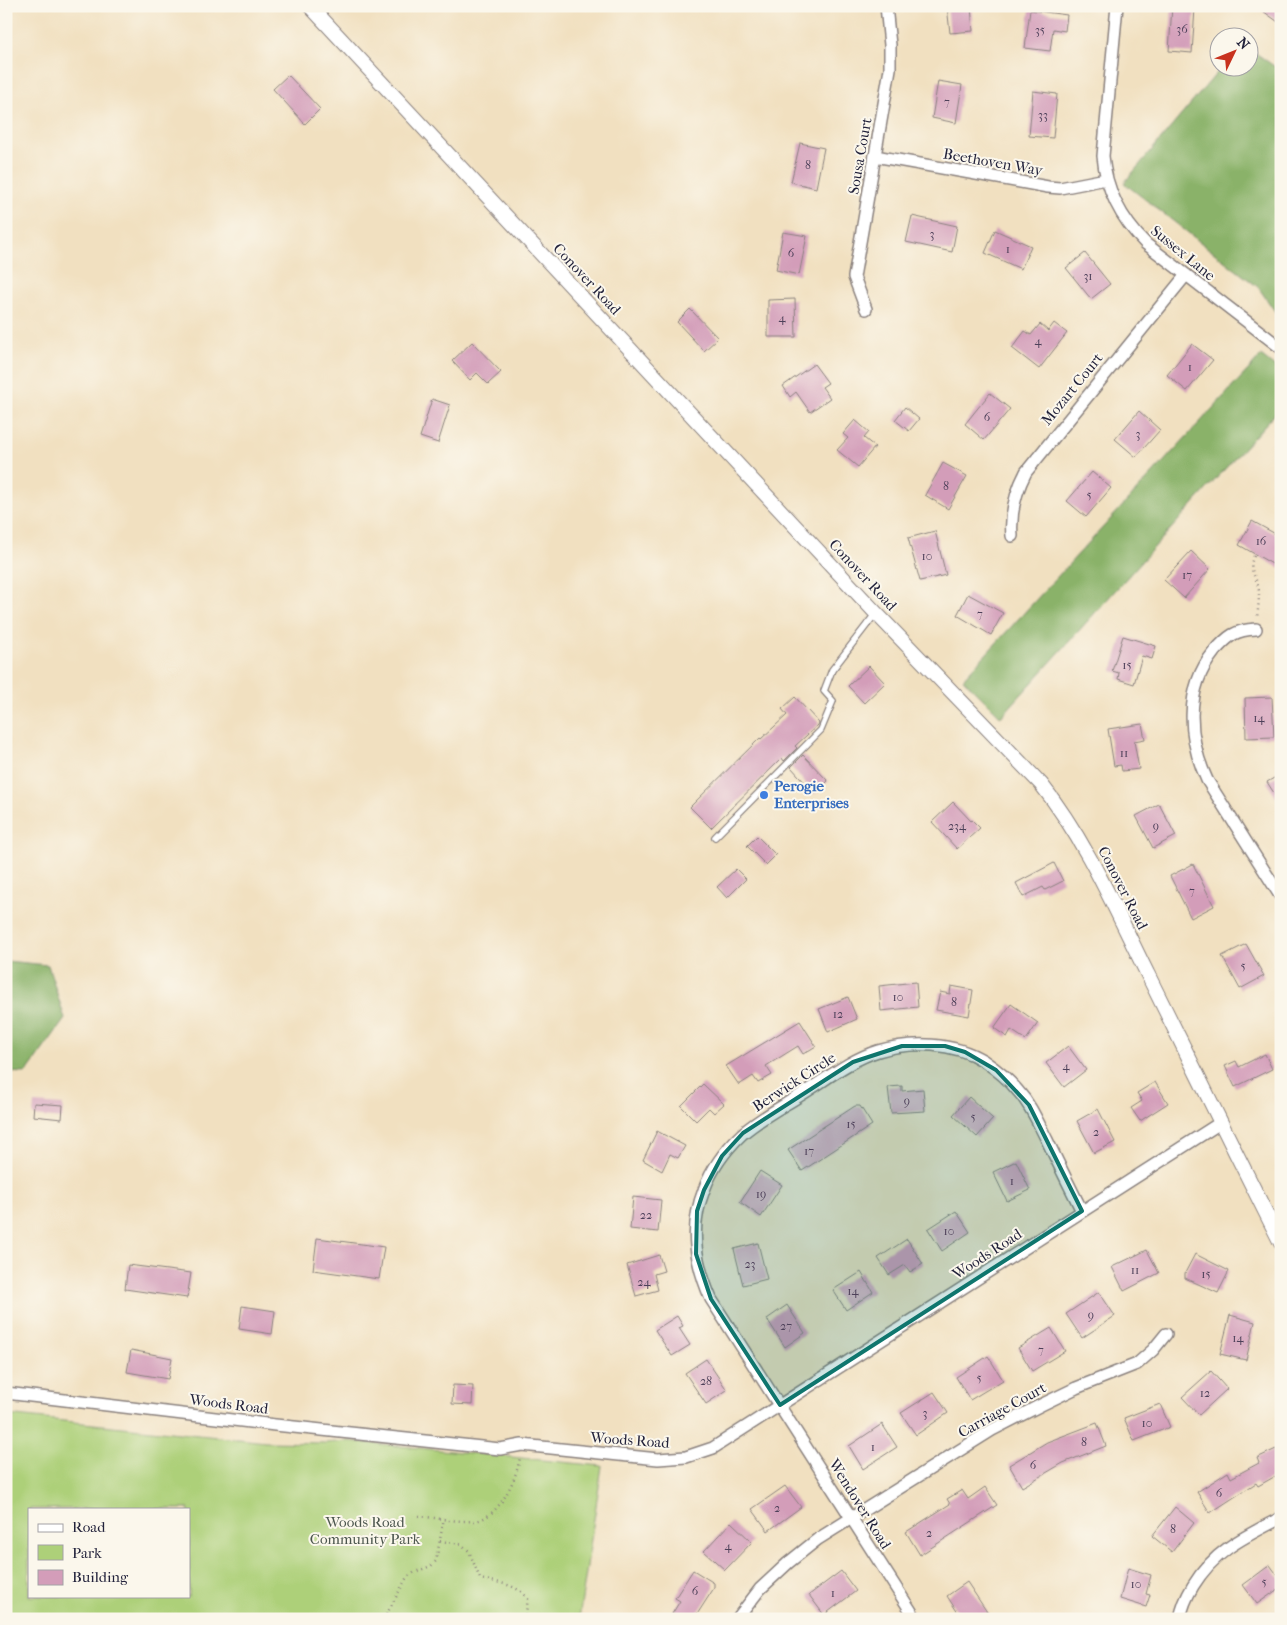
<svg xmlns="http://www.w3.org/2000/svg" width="1287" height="1625" font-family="'IM FELL French Canon',serif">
	<rect width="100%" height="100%" fill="#fbf7ec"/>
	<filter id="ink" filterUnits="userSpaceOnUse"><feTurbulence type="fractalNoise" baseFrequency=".02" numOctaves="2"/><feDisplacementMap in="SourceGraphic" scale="10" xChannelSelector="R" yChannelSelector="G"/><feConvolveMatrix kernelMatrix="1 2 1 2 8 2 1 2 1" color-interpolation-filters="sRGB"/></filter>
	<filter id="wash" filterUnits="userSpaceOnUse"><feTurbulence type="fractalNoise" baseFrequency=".0096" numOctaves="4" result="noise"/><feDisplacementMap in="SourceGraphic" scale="20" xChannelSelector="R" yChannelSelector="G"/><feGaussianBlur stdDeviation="1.12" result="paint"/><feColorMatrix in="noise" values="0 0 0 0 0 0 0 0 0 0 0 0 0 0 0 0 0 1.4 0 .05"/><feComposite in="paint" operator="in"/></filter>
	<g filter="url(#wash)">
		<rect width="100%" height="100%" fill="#f1e0c0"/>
		<path fill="#add079" stroke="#68795a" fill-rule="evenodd" d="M6,1415L266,1442L326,1443L349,1441L602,1466L579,1619H6ZM29,1509H189V1596H29Z"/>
		<g fill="#8ab269" stroke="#566a52">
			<path d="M1250,49L1281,71V320L1258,287L1124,183L1221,68H1250Z"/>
			<path d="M1261,356L1281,372V407L1001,717L963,679Z"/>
			<path d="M6,961L48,965L65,1019L26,1073L6,1072Z"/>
		</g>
		<g id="blocks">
			<g fill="#d39db9">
				<path d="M947,6H971L973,31L950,33Z"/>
				<path d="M1172,6L1195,8L1192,53L1169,51Z"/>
				<path d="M1256,6H1281V24Z"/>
				<path d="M1030,10L1067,15L1065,31L1053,29L1050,51L1025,48Z"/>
				<path d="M288,75L320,109L305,124L273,89Z"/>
				<path d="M938,81L962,85L956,123L932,118Z"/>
				<path d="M1033,91L1057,94L1053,138L1029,136Z"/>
				<path d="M800,143L824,148L816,188L791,182Z"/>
				<path d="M912,216L957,226L952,252L906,242Z"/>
				<path d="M995,230L1031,246L1021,269L985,253Z"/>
				<path d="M783,232L807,236L799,275L776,270Z"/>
				<path d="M1085,253L1110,284L1091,299L1066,268Z"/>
				<path d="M795,299L796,337H768V300Z"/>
				<path d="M690,309L718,338L704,351L677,322Z"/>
				<path d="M1054,323L1067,333L1039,369L1012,348L1025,331L1031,335L1040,324L1048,331Z"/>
				<path d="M472,342L501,372L488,384L477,373L470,380L452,361Z"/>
				<path d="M1192,344L1213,360L1187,391L1167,375Z"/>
				<path d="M814,364L828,383L822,387L830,398L810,412L796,392L790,397L783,386Z"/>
				<path d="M990,393L1010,409L984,440L965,424Z"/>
				<path d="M432,399L450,405L438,443L420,437Z"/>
				<path d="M905,407L919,419L909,431L895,420Z"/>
				<path d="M1139,411L1160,430L1136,457L1115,439Z"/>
				<path d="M855,420L869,432L864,438L875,447L858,467L837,450L848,438L843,434Z"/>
				<path d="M943,463L967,476L948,509L925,495Z"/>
				<path d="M1092,472L1111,488L1086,517L1067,501Z"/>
				<path d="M1252,521L1281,537V569L1239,545Z"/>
				<path d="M935,531L946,575L920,581L908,538Z"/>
				<path d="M1191,551L1210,569L1184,598L1164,580Z"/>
				<path d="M968,594L1003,613L991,635L957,615Z"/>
				<path d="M1123,636L1156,646L1152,659L1142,656L1134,684L1118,679L1119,673L1112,671Z"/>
				<path d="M869,666L885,683L864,703L848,686Z"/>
				<path d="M795,697L819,723L818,725L795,746L797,748L784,761L782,758L711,828L690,807L760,738L761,739L787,715L782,709Z"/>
				<path d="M1272,697L1274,737L1246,738L1245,698Z"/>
				<path d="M1142,724L1145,739L1134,741L1139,769L1122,771L1121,765L1114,766L1108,729Z"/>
				<path d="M803,755L828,781L815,794L791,767Z"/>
				<path d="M1281,774V804L1267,782Z"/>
				<path d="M953,802L971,821L972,820L980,828L957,849L932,822Z"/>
				<path d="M1159,804L1176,836L1153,848L1136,816Z"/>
				<path d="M757,836L776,855L766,865L747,846Z"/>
				<path d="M1054,863L1063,881L1045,890L1043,887L1023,897L1016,883Z"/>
				<path d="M1193,864L1214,906L1191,918L1170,876Z"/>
				<path d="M736,869L746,879L727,898L717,887Z"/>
				<path d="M1246,944L1264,976L1240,989L1222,956Z"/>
				<path d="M916,982L918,1007L881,1011L879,986Z"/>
				<path d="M951,986L973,990L969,1016L936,1010L940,992L950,994Z"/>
				<path d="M848,997L857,1019L828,1032L819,1009Z"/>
				<path d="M1011,1004L1038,1023L1026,1040L1011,1030L1007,1037L994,1028Z"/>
				<path d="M800,1021L816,1046L803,1054L798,1046L766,1066L772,1075L758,1083L753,1076L739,1085L726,1066Z"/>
				<path d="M1068,1046L1086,1070L1064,1087L1046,1063Z"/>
				<path d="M1265,1054L1272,1069L1235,1087L1225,1066L1236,1061L1239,1067Z"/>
				<path d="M1155,1082L1168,1103L1140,1121L1131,1108L1142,1101L1137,1093Z"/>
				<path d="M703,1084L724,1104L714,1113L709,1108L696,1121L681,1106Z"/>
				<path d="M902,1086V1091L923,1089L925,1111L891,1113L888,1087Z"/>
				<path d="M969,1097L993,1119L977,1137L953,1115Z"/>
				<path d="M34,1103L63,1105L62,1119L33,1116Z"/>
				<path d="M855,1106H860L872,1125L802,1171L788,1150Z"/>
				<path d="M1098,1109L1115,1142L1094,1153L1077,1121Z"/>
				<path d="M657,1131L685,1146L678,1158L670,1154L662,1171L643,1160Z"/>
				<path d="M1016,1161L1030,1190L1007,1201L993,1172Z"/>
				<path d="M760,1171L782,1185L761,1217L740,1202Z"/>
				<path d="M633,1197L661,1200L658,1232L630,1229Z"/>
				<path d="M956,1211L970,1232L942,1251L928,1229Z"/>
				<path d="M317,1238L384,1247L379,1279L313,1270Z"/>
				<path d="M907,1239L923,1264L910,1272L905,1265L889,1275L878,1258Z"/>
				<path d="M758,1243L767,1279L743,1285L734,1249Z"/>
				<path d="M1147,1250L1159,1273L1124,1291L1112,1267Z"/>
				<path d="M1195,1254L1229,1271L1218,1293L1185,1278V1273Z"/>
				<path d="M659,1255L664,1271L654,1274L658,1290L636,1296L627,1265Z"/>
				<path d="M128,1265L191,1273L187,1298L125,1289Z"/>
				<path d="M861,1272L873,1292L846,1310L833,1290Z"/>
				<path d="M1099,1292L1115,1316L1082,1338L1066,1314Z"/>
				<path d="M787,1305L805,1333L785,1347L767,1319Z"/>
				<path d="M242,1306L275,1311L272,1334L239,1329Z"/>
				<path d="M1230,1315L1255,1322L1246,1360L1220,1354Z"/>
				<path d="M677,1316L683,1326L679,1328L690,1345L672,1356L655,1330Z"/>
				<path d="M1051,1328L1065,1351L1032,1371L1018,1348Z"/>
				<path d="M131,1350L172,1358L168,1379L127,1372Z"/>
				<path d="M988,1356L1003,1380L970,1400L956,1377Z"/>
				<path d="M706,1359L727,1390L706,1404L685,1373Z"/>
				<path d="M1211,1371L1227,1389L1199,1415L1182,1397Z"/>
				<path d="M453,1385L473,1386L472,1405L452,1404Z"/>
				<path d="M934,1392L948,1413L916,1435L901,1413Z"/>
				<path d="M1160,1404L1170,1427L1134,1441L1124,1418Z"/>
				<path d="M1097,1423L1106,1446L1063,1463L1022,1487L1009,1465L1047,1442Z"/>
				<path d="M882,1424L897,1447L863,1469L849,1446Z"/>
				<path d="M1276,1449L1281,1458V1473L1258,1486L1256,1483L1210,1513L1197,1492L1228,1472L1231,1478L1259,1463L1257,1458Z"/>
				<path d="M785,1486L801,1507L768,1531L752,1509Z"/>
				<path d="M985,1487L997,1505L920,1555L906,1532L950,1504L947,1499L962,1490L968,1499Z"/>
				<path d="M1175,1507L1194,1523L1172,1552L1152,1536Z"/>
				<path d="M731,1522L752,1542L725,1570L704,1551Z"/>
				<path d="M1270,1565L1281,1580V1587L1257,1604L1243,1585Z"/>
				<path d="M1128,1568L1151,1575L1146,1594L1150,1595L1146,1607L1120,1599Z"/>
				<path d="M693,1570L714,1583V1588L694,1619H681L672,1614L680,1601L675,1598Z"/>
				<path d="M841,1571L856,1591L824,1615L809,1595Z"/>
				<path d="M967,1582L989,1615L983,1619H962L947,1596Z"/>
			</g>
		</g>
	</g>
	<g filter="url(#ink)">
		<use href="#blocks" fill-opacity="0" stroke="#8a817e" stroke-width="1"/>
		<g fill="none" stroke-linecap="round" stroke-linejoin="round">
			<defs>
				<path id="service" d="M715,837L821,730L833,701L824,691L832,670L876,613"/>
				<g id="minor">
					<path d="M1117,6L1103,156C1106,191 1121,219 1146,244L1281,348"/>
					<path d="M875,156L1048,187L1060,188L1106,179"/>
					<path d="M866,309L854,277L890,69V45L886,6"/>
					<path d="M1012,536C1010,513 1015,493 1026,472L1186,275"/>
					<path d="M1256,629C1235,630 1228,636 1214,652C1184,689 1188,739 1207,780L1281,897"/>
					<path d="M6,1393L275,1425L500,1449L522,1445L658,1459L686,1457L713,1448L1220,1123"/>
					<path d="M737,1619L760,1589L788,1563L818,1539L992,1430L1041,1405L1076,1388L1137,1364L1153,1350L1166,1334"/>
					<path d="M916,1619L711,1299C695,1262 689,1228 704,1190C712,1168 725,1150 742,1134C759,1119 780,1108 799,1096C824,1081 849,1060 878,1051C911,1041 954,1042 984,1061C996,1069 1009,1080 1018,1091C1031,1105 1038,1123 1047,1140C1058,1163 1070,1187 1082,1211"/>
					<path d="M1180,1619C1182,1607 1187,1596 1193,1586C1215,1550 1244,1537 1281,1518"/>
				</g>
				<path id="tertiary" d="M310,6L876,613L1041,784C1087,842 1115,909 1148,975C1192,1064 1236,1154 1281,1243"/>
			</defs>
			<use href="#service" stroke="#8a817e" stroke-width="8"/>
			<use href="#minor" stroke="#8a817e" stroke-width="14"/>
			<use href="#tertiary" stroke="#8a817e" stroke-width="16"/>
			<g stroke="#8a817e" stroke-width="2.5" stroke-dasharray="1 4" stroke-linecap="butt">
				<path d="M1254,556C1246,570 1259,578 1259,593C1259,601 1258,610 1257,618"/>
				<path d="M419,1516C436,1518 457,1522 474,1521C499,1519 517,1478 520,1457"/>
				<path d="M440,1541L461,1544L469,1551L480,1579C498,1583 516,1583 528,1599L525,1619"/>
				<path d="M384,1619L407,1577L415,1572L431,1566L436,1561L444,1518"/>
			</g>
			<use href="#service" stroke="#fff" stroke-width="5.5"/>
			<use href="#minor" stroke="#fff" stroke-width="11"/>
			<use href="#tertiary" stroke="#fff" stroke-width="14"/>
		</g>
	</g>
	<path fill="#0f766e" fill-opacity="0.2" stroke="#0f766e" stroke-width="4" stroke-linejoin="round" d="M902,1046H945L965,1052L996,1070L1029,1105L1082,1211L780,1405L711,1299L696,1254L697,1211L704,1190L722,1156L743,1133L853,1062Z"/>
	<circle fill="#3f7fe0" stroke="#fbf7ec" stroke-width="2" cx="764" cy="795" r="5"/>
	<g text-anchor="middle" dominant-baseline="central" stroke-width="4" stroke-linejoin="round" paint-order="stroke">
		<g font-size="12" fill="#4e415a">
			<text x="1182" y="29">36</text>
			<text x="1040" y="30">35</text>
			<text x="947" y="102">7</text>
			<text x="1043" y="115">33</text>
			<text x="808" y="165">8</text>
			<text x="932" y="234">3</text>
			<text x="1008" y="249">1</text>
			<text x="791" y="253">6</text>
			<text x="1088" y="276">31</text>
			<text x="782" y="318">4</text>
			<text x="1038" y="341">4</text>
			<text x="1190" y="367">1</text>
			<text x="987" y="417">6</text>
			<text x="1138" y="434">3</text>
			<text x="946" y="486">8</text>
			<text x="1089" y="495">5</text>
			<text x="1261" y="541">16</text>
			<text x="927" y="556">10</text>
			<text x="1187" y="575">17</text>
			<text x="980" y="614">7</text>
			<text x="1127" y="665">15</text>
			<text x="1259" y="718">14</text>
			<text x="1124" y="753">11</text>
			<text x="957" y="826">234</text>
			<text x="1156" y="826">9</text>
			<text x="1192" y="891">7</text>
			<text x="1243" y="966">5</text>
			<text x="898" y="997">10</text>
			<text x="954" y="1002">8</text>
			<text x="838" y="1014">12</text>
			<text x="1066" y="1066">4</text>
			<text x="907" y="1101">9</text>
			<text x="973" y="1117">5</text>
			<text x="851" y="1124">15</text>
			<text x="1096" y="1132">2</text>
			<text x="809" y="1151">17</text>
			<text x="1012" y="1181">1</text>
			<text x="761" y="1194">19</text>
			<text x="646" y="1215">22</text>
			<text x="949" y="1231">10</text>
			<text x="750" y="1264">23</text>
			<text x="1135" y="1270">11</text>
			<text x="1206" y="1274">15</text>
			<text x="644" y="1282">24</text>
			<text x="853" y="1291">14</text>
			<text x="1091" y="1315">9</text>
			<text x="786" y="1326">27</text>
			<text x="1238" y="1338">14</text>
			<text x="1041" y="1350">7</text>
			<text x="979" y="1378">5</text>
			<text x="706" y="1381">28</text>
			<text x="1205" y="1393">12</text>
			<text x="925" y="1413">3</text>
			<text x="1147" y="1423">10</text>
			<text x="1084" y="1442">8</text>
			<text x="873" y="1447">1</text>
			<text x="1033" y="1465">6</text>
			<text x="1219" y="1493">6</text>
			<text x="777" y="1508">2</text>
			<text x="1173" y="1529">8</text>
			<text x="929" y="1533">2</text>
			<text x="728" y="1546">4</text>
			<text x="1264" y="1582">5</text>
			<text x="1136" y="1584">10</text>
			<text x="695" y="1591">6</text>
			<text x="833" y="1593">1</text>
		</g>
		<g font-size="15" fill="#22223b" stroke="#fbf7ec">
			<text transform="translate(860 156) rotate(-80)">Sousa Court</text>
			<text transform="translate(993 162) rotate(10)">Beethoven Way</text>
			<text transform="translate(1183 253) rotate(39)">Sussex Lane</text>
			<text transform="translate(587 279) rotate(47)">Conover Road</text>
			<text transform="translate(1072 389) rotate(-51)">Mozart Court</text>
			<text transform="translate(863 575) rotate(47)">Conover Road</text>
			<text transform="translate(1123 888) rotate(63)">Conover Road</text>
			<text transform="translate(794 1082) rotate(-33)">Berwick Circle</text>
			<text transform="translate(987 1254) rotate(-33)">Woods Road</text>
			<text transform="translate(229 1404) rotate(7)">Woods Road</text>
			<text transform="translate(1002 1410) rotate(-29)">Carriage Court</text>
			<text transform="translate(630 1440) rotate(4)">Woods Road</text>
			<text transform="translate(860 1504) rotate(58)">Wendover Road</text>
		</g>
		<g font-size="15" font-weight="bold" fill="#366cbe" stroke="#fbf7ec" text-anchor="start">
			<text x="774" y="786">Perogie<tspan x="774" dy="17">Enterprises</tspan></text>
		</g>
		<g font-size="15" fill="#4c564e" stroke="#fbf7ec">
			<text x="365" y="1522">Woods Road<tspan x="365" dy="17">Community Park</tspan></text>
		</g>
	</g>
	<rect width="1287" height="1625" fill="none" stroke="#fbf7ec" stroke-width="25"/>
	<rect x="28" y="1508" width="162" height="90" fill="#fbf7ec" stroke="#a4a2a5"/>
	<rect x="38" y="1524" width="25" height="8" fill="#ffffff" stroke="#a4a2a5"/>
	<text x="72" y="1532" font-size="15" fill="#22223b">Road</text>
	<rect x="38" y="1545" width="25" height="15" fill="#add079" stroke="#a4a2a5"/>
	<text x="72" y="1558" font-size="15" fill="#22223b">Park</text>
	<rect x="38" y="1570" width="25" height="15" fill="#d39db9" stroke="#a4a2a5"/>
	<text x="72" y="1582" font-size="15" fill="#22223b">Building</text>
	<g transform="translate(1234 52) rotate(47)"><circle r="24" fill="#fbf7ec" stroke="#a4a2a5"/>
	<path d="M0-4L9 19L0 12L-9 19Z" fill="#c8321e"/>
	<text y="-8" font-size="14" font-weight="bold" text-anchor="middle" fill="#22223b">N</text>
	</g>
</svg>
